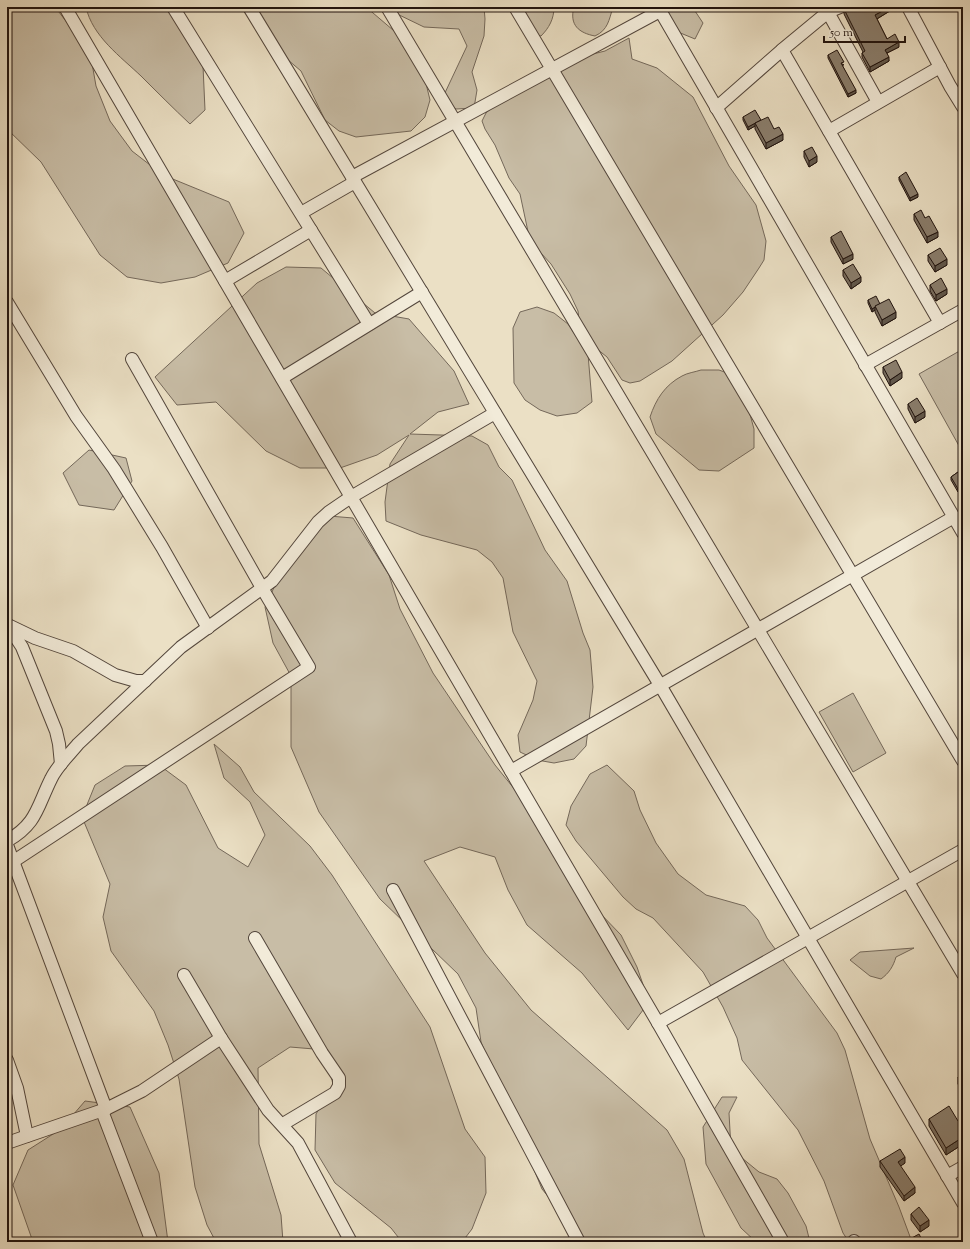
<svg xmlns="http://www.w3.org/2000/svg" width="970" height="1249" font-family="'Sorts Mill Goudy',serif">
	<rect width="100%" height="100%" fill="#ebe0c5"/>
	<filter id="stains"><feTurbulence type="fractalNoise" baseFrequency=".005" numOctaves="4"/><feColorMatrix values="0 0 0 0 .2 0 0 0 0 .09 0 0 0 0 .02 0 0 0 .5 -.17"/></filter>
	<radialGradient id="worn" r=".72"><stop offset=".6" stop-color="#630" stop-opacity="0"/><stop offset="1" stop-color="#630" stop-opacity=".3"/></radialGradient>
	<g fill="#c8bda6" stroke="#74685a">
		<path d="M7,7H55L90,52L96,86L110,121L132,151L163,175L229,202L244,233L228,263L195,277L161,283L127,277L100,255L41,162L7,129Z"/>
		<path d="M86,7H172L203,66L205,110L190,124C173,108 157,92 141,76C121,57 92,36 86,7Z"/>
		<path d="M252,7H366L400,36L421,63L430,100L425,117L411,131L356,137L339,131L325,120L301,71L274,48Z"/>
		<path d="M386,7H484L485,19L484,36L472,72L477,90L474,108L456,109L443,97L467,46L459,29L424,27L391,11Z"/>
		<path d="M511,7H554C554,19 549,28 541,36L533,35Z"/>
		<path d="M574,7H613C609,20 608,30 595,36C579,33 569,25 574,7Z"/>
		<path d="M657,7H692L693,8L703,23L695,39L678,32Z"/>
		<path d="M629,38L632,59L657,68L693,97L729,166L756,205L766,241L764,260L759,268L743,292L723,315L672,361L640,381L630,383L622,380L607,357L592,345L579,320L578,311L570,294L551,264L530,241L520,194L509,178L495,145L485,129L482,121L486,113L499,101L569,60L605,51Z"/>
		<path d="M286,267L321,268L375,313L409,319L454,371L469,404L438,412L410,434L472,436L488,445L499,467L512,480L545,550L567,581L583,633L590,650L593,687L586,746L574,759L554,763L537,760L520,752L518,735L533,700L537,681L513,632L503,578L492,562L477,550L421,535L386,521L385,502L390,464L409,435L377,455L340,468H300L266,451L216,402L177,405L155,377L257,283Z"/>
		<path d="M537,307L554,313L568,324L588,354L592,402L577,413L557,416L540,410L525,400L514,383L513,328L520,312Z"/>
		<path d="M963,349V453L919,374Z"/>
		<path d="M701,370H719L735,376L749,411L754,429V448L719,471L699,470L656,434L650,417C656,399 665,385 682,376C687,373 695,372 701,370Z"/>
		<path d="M89,450L126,458L132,481L114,510L79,505L63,473Z"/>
		<path d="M317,515L353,518L389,575L400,609L433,673L495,765L541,822L572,884L621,935L637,967L649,1002L628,1030L582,973L527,925L508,890L495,857L460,847L424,861L485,953L531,1010L667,1130L684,1159L703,1233L707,1242H585L542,1189L481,1042L476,1008L458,974L380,899L319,812L291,747V676L273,643L265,607L296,540Z"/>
		<path d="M853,693L886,753L853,772L819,712Z"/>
		<path d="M214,744L240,767L254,792L310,846L332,875L430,1027L465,1129L485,1157L486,1193L472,1229L462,1242H402L391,1228L335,1183L315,1150L316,1114L333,1085L326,1050L290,1047L258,1068L259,1144L281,1215L283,1242H216L207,1225L195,1187L179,1079L168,1045L154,1011L111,951L103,917L110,884L82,817L95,785L125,766L159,765L186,785L218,848L248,867L265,835L250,802L224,778Z"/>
		<path d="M607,765L634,791L640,810L656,843L678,874L706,895L745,906L758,920L767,938L837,1033L845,1050L870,1139L899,1207L912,1242H849L843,1233L824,1181L798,1130L742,1060L737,1038L723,1007L703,972L653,918L636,909L623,897L576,841L566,825L571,806L590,774Z"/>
		<path d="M914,948L896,957C893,967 889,973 881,979L870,976L850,960L860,952Z"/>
		<path d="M722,1097H737L729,1113L731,1149L759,1172L777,1179L788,1193L806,1226L810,1242H756L741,1228L706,1164L703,1127Z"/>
		<path d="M85,1101L130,1107L159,1173L168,1242H33L13,1185L28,1150L61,1129Z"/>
	</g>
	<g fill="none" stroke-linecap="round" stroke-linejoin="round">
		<defs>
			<g id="minor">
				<path d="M65,7L658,1023L783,1242"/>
				<path d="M173,7L369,324"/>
				<path d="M249,7L660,685L963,1203"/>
				<path d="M387,7L963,974"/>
				<path d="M515,7L963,761"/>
				<path d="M658,7L963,533"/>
				<path d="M825,7L878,102"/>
				<path d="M908,7L950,86L963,107"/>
				<path d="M782,50L940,323"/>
				<path d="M716,108L782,50L828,12L840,7"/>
				<path d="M829,131L940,67"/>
				<path d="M352,177L660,11"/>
				<path d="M301,213L355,182"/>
				<path d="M225,281L311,230"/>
				<path d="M7,302L76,416L114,469L162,547L208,628"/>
				<path d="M865,365L963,310"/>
				<path d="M282,378L422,292"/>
				<path d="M7,624L22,647L56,731L59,744L61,764"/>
				<path d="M10,626L35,638L73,651L115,675L136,681H145"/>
				<path d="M511,771L954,517"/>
				<path d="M7,841C37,824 37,807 51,779C57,766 69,755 78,744L181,647L272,581L318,522L329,512L351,497L495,413"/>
				<path d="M7,845L106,1109"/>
				<path d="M14,861L309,667L262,588L132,359"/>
				<path d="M393,890L579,1242"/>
				<path d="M255,938L322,1053L339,1078V1086L335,1093L283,1124"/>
				<path d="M184,975L221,1038"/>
				<path d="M658,1023L963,850"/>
				<path d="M7,1060L17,1088L27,1136"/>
				<path d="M102,1111L152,1242"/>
				<path d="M7,1143L106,1109L142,1091L221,1038L268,1110L298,1143L351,1242"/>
				<path d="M947,1176L963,1167"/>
				<path d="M854,1241L855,1242"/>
			</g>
		</defs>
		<use href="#minor" stroke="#53463c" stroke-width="14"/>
		<use href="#minor" stroke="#f2ebd9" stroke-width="12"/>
	</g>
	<g fill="#776c5e" stroke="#20130e">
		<path d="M893,7V9L877,19L887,39L899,47L887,53L889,61L870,72L862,57V53L863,52L844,14V9Z"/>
		<path d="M828,55L844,65H842L856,93L848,97L828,58Z"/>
		<path d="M743,117L761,121L774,129L783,140L766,149L755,129V126L748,130L743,120Z"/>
		<path d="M804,151L817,162L809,167L804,157Z"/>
		<path d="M899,177L918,197L910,201L899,180Z"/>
		<path d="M914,214L925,218L938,237L927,243L914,220Z"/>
		<path d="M831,237L853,259L843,264L831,242Z"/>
		<path d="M928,255L947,265L935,272L928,261Z"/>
		<path d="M843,270L861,282L851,289L843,276Z"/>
		<path d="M930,285L947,294L936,301L930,291Z"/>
		<path d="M868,300L880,304L896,318L882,326L875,312V310L872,312L868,303Z"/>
		<path d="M883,367L902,378L890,386L883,373Z"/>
		<path d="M908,404L925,417L915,423L908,409Z"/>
		<path d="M958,472V492L951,480V477Z"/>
		<path d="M963,1056V1071L959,1065V1059Z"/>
		<path d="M963,1074V1092L958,1084V1077Z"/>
		<path d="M963,1118V1144L946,1155L929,1126V1119L958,1121Z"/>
		<path d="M880,1161L905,1163L900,1166L915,1193L904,1201L880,1167Z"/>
		<path d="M911,1214L929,1226L920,1232L911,1220Z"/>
	</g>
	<g fill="#61584c" stroke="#20130e">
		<path d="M890,7H893V9L875,20V15Z"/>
		<path d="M899,42V47L885,54V50Z"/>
		<path d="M889,57V61L870,72V67Z"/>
		<path d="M856,90V93L848,97V94Z"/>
		<path d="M761,120V123H755V126L748,130V127Z"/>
		<path d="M783,134V140L766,149V143Z"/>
		<path d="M817,156V162L809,167V161Z"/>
		<path d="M918,194V197L910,201V198Z"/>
		<path d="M938,232V237L927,243V237Z"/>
		<path d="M853,254V259L843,264V259Z"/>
		<path d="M947,259V265L935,272V266Z"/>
		<path d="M861,277V282L851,289V283Z"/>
		<path d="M947,289V294L936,301V295Z"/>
		<path d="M875,307V310L872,312V309Z"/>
		<path d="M896,312V318L882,326V320Z"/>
		<path d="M902,372V378L890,386V380Z"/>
		<path d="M925,411V417L915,423V417Z"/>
		<path d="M963,486V489L958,492V489Z"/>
		<path d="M963,1137V1144L946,1155V1148Z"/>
		<path d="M905,1157V1163L898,1168V1162Z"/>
		<path d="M915,1187V1193L904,1201V1196Z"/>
		<path d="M929,1220V1226L920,1232V1226Z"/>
	</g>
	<g fill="#8a7e6d" stroke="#20130e">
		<path d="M848,7H890L875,15L887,39L895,34L899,42L885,50L889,57L870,67L862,53L865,51L844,9Z"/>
		<path d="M837,50L844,62L841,63L856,90L848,94L828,55Z"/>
		<path d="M755,110L761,120L748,127L743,117Z"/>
		<path d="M768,117L774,129L779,127L783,134L766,143L755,123Z"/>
		<path d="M812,147L817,156L809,161L804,151Z"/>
		<path d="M906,172L918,194L910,198L899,177Z"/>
		<path d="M921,210L925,218L929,216L938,232L927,237L914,214Z"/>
		<path d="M841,231L853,254L843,259L831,237Z"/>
		<path d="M940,248L947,259L935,266L928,255Z"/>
		<path d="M853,264L861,277L851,283L843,270Z"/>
		<path d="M941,278L947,289L936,295L930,285Z"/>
		<path d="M876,296L880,304L872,309L868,300Z"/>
		<path d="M889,299L896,312L882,320L875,306Z"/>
		<path d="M896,360L902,372L890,380L883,367Z"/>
		<path d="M917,398L925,411L915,417L908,404Z"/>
		<path d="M958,472L963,480V486L958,489L951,477Z"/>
		<path d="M963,1056V1065L959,1059Z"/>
		<path d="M963,1074V1085L958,1077Z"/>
		<path d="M949,1106L958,1121L963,1118V1137L946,1148L929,1119Z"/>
		<path d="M900,1149L905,1157L898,1162L915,1187L904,1196L880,1161Z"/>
		<path d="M919,1207L929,1220L920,1226L911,1214Z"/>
		<path d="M919,1234L923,1242H912L910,1239Z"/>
	</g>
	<rect width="970" height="1249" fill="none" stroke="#ebe0c5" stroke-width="24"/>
	<rect x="8" y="8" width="954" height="1233" fill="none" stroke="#20130e" stroke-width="2"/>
	<rect x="12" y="12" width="946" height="1225" fill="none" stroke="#20130e"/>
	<path d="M824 36v6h81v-6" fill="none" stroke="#20130e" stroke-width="2"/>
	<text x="830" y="36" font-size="12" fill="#20130e" stroke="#f2ebd9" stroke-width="3" paint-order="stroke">50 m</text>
	<rect width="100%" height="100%" filter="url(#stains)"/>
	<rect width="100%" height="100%" fill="url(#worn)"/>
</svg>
